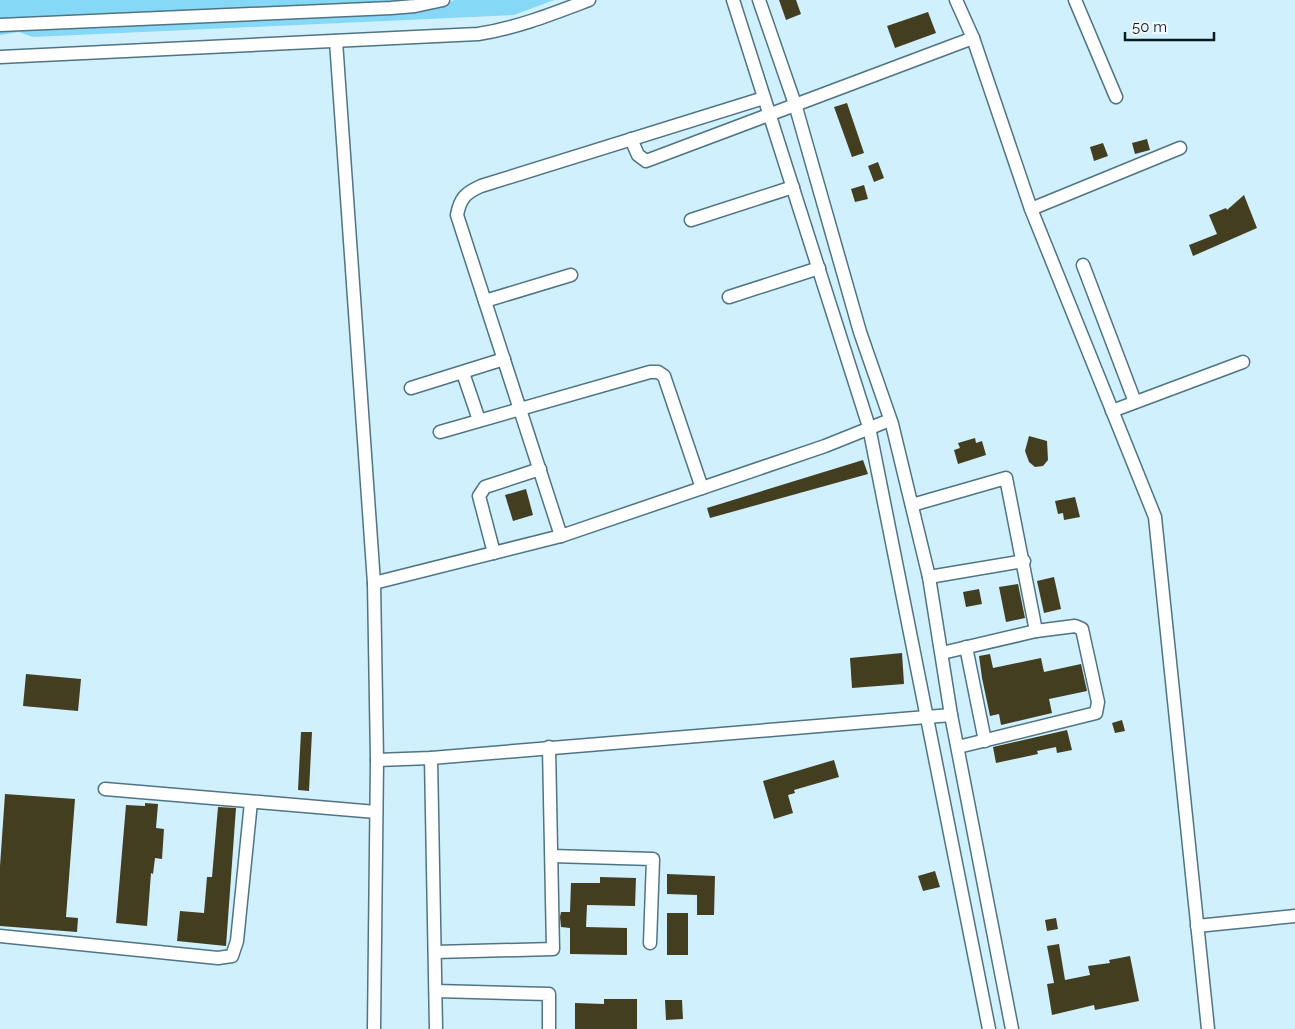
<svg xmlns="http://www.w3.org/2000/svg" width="1295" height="1029" font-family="Raleway,sans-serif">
	<rect width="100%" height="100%" fill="#d0f0fd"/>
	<g fill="#85d8f6">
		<path d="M0,0H426L0,21Z"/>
		<path d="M455,0H554L514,15L33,37L19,32L0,35V29L435,7Z"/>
	</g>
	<g fill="#443e20">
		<path d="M779,0H796L801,14L786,20Z"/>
		<path d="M928,12L936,33L895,48L887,26Z"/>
		<path d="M847,103L864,153L852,157L834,107Z"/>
		<path d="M1147,139L1150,150L1135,154L1132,143Z"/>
		<path d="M1103,143L1108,156L1094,161L1090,147Z"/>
		<path d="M878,162L884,178L874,182L868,166Z"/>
		<path d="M864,185L868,199L855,202L851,189Z"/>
		<path d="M1244,195L1257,228L1193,256L1189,245L1217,234L1209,215L1226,208L1227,210Z"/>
		<path d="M1029,436L1047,441L1048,460L1043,466L1035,467L1029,462L1025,451Z"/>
		<path d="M975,438L976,443L982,441L986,455L958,464L954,450L960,448L958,443Z"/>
		<path d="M863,460L868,474L710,518L707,508Z"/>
		<path d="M526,489L533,515L513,521L505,495Z"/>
		<path d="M1075,497L1080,517L1064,520L1063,513L1058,514L1055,501Z"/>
		<path d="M1054,577L1061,609L1044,613L1037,581Z"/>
		<path d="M1018,584L1025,618L1006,622L999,587Z"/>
		<path d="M979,589L982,604L966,607L963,592Z"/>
		<path d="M902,653L904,684L852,688L850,658Z"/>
		<path d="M990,654L993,668L1041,658L1044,672L1081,664L1087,691L1049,699L1052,713L1001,725L999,714L990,716L982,678L979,656Z"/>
		<path d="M26,674L81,679L78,711L23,706Z"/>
		<path d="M1122,720L1125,731L1115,733L1112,723Z"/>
		<path d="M1067,730L1072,750L1057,753L1056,747L1037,751L1038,754L996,763L993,747Z"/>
		<path d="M301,732H312L309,791L298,790Z"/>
		<path d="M834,760L839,777L794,790L795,793L788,795L793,813L774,819L763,781Z"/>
		<path d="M5,794L75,799L66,917L78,918L77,932L0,926V866Z"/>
		<path d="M145,803L158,804L156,828L164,829L162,859L155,858L153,874L151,873L147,926L116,923L126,805L145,806Z"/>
		<path d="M218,807L236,808L226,946L177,941L180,911L204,913L207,877H212Z"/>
		<path d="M935,871L940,887L923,891L918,876Z"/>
		<path d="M667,874L715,876L714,915H697V895L667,894Z"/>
		<path d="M600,877L636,878L635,906L587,905L586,927L627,928V955L570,954V928L561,927L560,917L561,912H570L571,883H600Z"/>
		<rect x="667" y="913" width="21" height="42"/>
		<path d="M1056,918L1058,929L1047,931L1045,920Z"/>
		<path d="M1059,944L1065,980L1090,975L1088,966L1110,963L1109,960L1130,956L1139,1001L1095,1010L1094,1005L1052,1015L1047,984L1054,983L1047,946Z"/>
		<path d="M604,999H637V1029H575V1003L604,1004Z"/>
		<path d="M665,1000H682L683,1019L666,1020Z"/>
	</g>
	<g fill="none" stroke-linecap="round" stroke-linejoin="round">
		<defs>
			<g id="minor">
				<path d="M733,0L869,427L989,1029"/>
				<path d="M759,0L795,104L860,332L892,424L929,577L951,715L1012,1029"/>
				<path d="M956,0L973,38L1031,209L1155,517L1208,1029"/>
				<path d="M1075,0L1116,97"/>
				<path d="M0,25L391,8L415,6L443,0"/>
				<path d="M336,41L374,583L377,760L374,1029"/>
				<path d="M0,57L478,34C517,28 552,14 589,0"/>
				<path d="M631,139L638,155L646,161L973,38"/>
				<path d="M1031,209L1180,148"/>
				<path d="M691,220L793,187"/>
				<path d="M1083,265L1135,402"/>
				<path d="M729,297L819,268"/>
				<path d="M485,301L571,275"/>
				<path d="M463,373L479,420"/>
				<path d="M411,388L504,359"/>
				<path d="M1112,411L1243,362"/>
				<path d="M440,432L650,372H658L664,376L702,488"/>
				<path d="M912,505L1006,478L1036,631"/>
				<path d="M561,536L457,215C460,199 465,193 481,186L764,98"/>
				<path d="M494,553L479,496L485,487L540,469"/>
				<path d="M929,577L1024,561"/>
				<path d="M374,583L561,536L825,446L890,420"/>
				<path d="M966,647L985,741"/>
				<path d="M942,653L1036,631L1075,626L1082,629L1098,702L1096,713L958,747"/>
				<path d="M431,758L436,1029"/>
				<path d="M377,760L431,758L951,715"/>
				<path d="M105,789L376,812"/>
				<path d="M552,856L653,859L650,943"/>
				<path d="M1197,926L1295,916"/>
				<path d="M0,936L218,958L232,956L237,941L251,802"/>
				<path d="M435,952L553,949L549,747"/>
				<path d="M436,991L549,994V1029"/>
			</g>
		</defs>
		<use href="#minor" stroke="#4f7482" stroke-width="15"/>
		<use href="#minor" stroke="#fff" stroke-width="12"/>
	</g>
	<path d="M1125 32v8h89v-8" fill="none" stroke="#0b1b20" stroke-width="2.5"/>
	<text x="1132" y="32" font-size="15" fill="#0b1b20" stroke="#f1f9fc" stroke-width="4" paint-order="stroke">50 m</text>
</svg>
